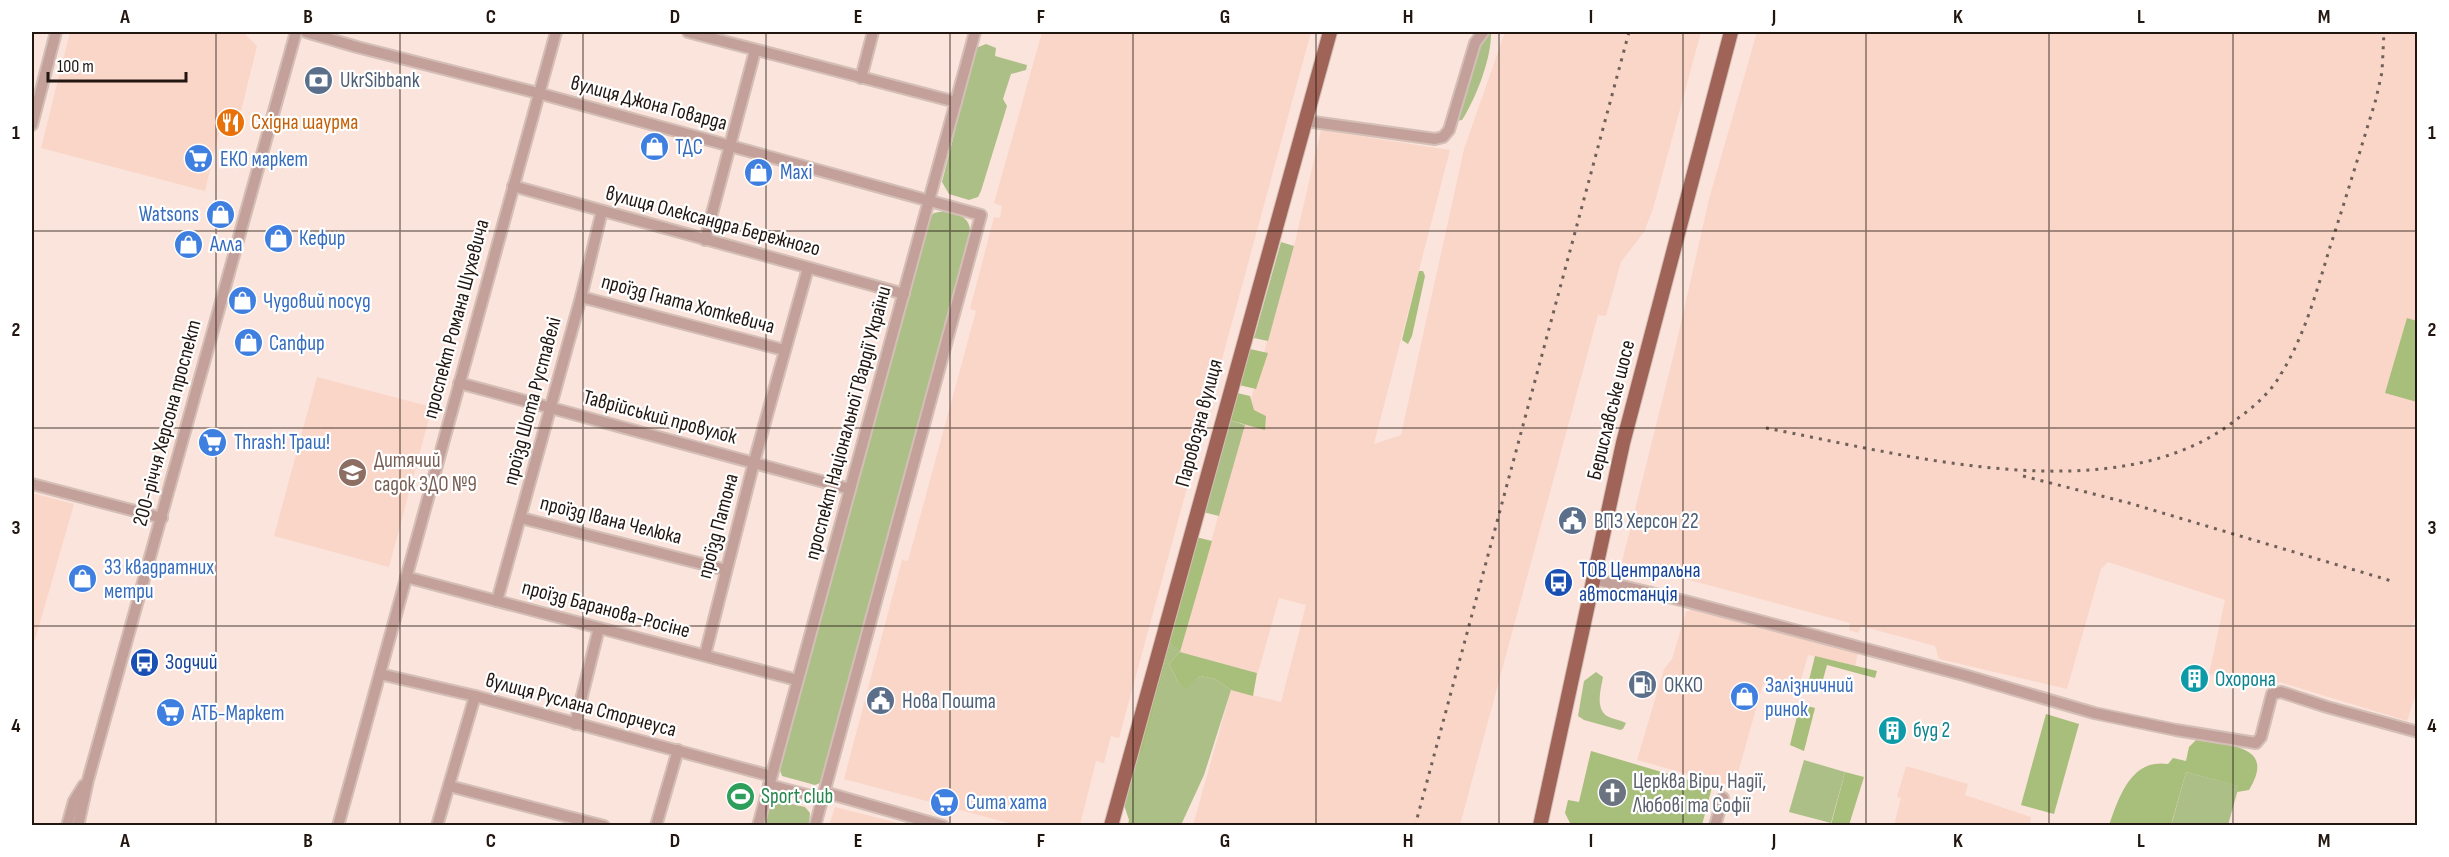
<svg xmlns="http://www.w3.org/2000/svg" width="2449" height="857" font-family="'Sofia Sans Condensed',sans-serif">
	<rect width="100%" height="100%" fill="#fbe4dc"/>
	<g fill="#fad6c9">
		<path d="M70,32H243L257,46L239,119L223,116L205,191L41,148Z"/>
		<path d="M1042,32H1311L1119,738L1111,736L1104,763L1096,761L1080,825H1016L844,779L902,560L908,561L976,311L970,309L994,217L1000,218L1002,206L994,203Z"/>
		<path d="M1505,32H1701L1653,209L1644,232L1621,262L1606,316L1598,315L1460,825H1193L1231,690L1281,702L1306,605L1279,598L1258,673L1180,652L1294,246L1321,130L1450,150L1374,444L1401,435L1464,149Z"/>
		<path d="M1757,32H2417L2418,610L2411,628L2417,630L2418,688L2407,721L2276,681L2268,688L2209,674L2225,600L2108,562L2101,569L2067,689L1939,659L1935,646L1861,626L1858,633L1849,630L1850,623L1622,562L1676,345L1709,199Z"/>
		<path d="M317,377L432,407L389,567L274,536Z"/>
		<path d="M32,493L74,504L35,640L32,639Z"/>
		<path d="M1698,607L1858,653L1855,666L1808,655L1797,694L1763,684L1734,787L1637,760L1664,669L1672,659L1686,612Z"/>
		<path d="M1906,766L1968,784L1965,795L2031,817L2030,824L2035,825H1894L1901,798L1897,797Z"/>
		<path d="M835,807L898,823L905,825H829Z"/>
	</g>
	<g fill="#acbf87">
		<path d="M1487,32H1491C1492,57 1476,98 1462,120L1456,121L1477,47Z"/>
		<path d="M986,44L996,48L995,56L1027,65L1026,70L1011,74L1003,99L1007,106L981,191L978,197L969,200L949,194L942,182L976,48Z"/>
		<path d="M945,211C957,214 969,216 970,230L823,779L820,783L815,785L782,776L779,767L930,217L934,213Z"/>
		<path d="M1281,242L1294,246L1268,341L1254,338Z"/>
		<path d="M1229,420L1245,425L1219,516L1203,512Z"/>
		<path d="M1171,642L1180,652L1169,664L1178,682L1186,688L1200,676L1215,679L1231,690L1204,775L1181,825H1128L1129,820L1123,802L1137,751L1143,752Z"/>
		<path d="M1596,672L1603,677C1601,689 1595,708 1607,716C1612,719 1620,720 1626,723L1623,729L1620,730L1584,720L1578,716L1584,681Z"/>
		<path d="M1804,760L1845,772L1831,823L1789,812Z"/>
		<path d="M2186,772L2239,786L2228,825L2171,826Z"/>
		<path d="M778,801L805,807L810,813L809,825L763,826C766,815 767,805 778,801Z"/>
	</g>
	<g fill="#a8be7b">
		<path d="M1419,271H1423L1425,276L1412,336L1408,344L1402,340Z"/>
		<path d="M2407,318L2417,321V402L2385,393Z"/>
		<path d="M1250,349L1268,353L1256,389L1239,385Z"/>
		<path d="M1237,393L1250,396L1254,410L1266,416L1265,430L1229,420Z"/>
		<path d="M1196,537L1212,541L1180,652L1257,673L1253,696L1231,690L1215,679L1200,676L1186,689L1178,682L1169,664L1180,652L1171,643L1143,753L1137,751Z"/>
		<path d="M1815,656L1877,671L1875,678L1827,665L1822,683L1809,680Z"/>
		<path d="M1800,704L1815,708L1804,751L1790,745Z"/>
		<path d="M2046,714L2079,724L2054,814L2021,805Z"/>
		<path d="M2196,740C2228,746 2277,744 2249,790L2237,792L2238,786L2186,772L2171,825H2109C2119,797 2131,758 2168,764L2173,758L2186,761L2189,747Z"/>
		<path d="M1591,751L1712,787L1702,825H1571L1565,813L1568,800L1579,802Z"/>
		<path d="M1845,772L1864,777L1849,825H1831Z"/>
	</g>
	<g fill="none" stroke-linecap="round" stroke-linejoin="round">
		<defs>
			<g id="minor">
				<path d="M306,32L357,47L538,93L981,215L815,826"/>
				<path d="M688,32L956,102"/>
				<path d="M861,78L873,32"/>
				<path d="M1306,121L1435,139L1443,137L1449,130L1475,43L1483,32"/>
				<path d="M32,125L56,32"/>
				<path d="M513,186L904,294"/>
				<path d="M705,240L755,51"/>
				<path d="M581,297L784,350"/>
				<path d="M459,383L850,489"/>
				<path d="M32,484L162,518"/>
				<path d="M521,518L726,570"/>
				<path d="M406,577L797,680"/>
				<path d="M1593,579L1685,601L1964,675L2094,713L2176,730L2256,743L2261,737L2272,694L2281,692L2327,707L2418,732"/>
				<path d="M497,601L581,297L602,211"/>
				<path d="M705,655L754,462L808,268"/>
				<path d="M380,674L475,696L771,776"/>
				<path d="M575,724L599,628"/>
				<path d="M769,785L822,799"/>
				<path d="M449,786L604,826"/>
				<path d="M824,792L943,826"/>
				<path d="M67,826L74,801L84,785"/>
				<path d="M78,826L88,780L296,32"/>
				<path d="M338,826L556,32"/>
				<path d="M437,826L475,696"/>
				<path d="M656,826L678,750"/>
				<path d="M758,826L975,32"/>
				<path d="M1715,826L1723,798"/>
			</g>
			<g id="major">
				<path d="M1111,826L1330,32"/>
				<path d="M1540,826L1623,443L1731,32"/>
			</g>
		</defs>
		<use href="#minor" stroke="#d4bfb7" stroke-width="14"/>
		<use href="#major" stroke="#d4bfb7" stroke-width="16"/>
		<use href="#minor" stroke="#c3a19a" stroke-width="10"/>
		<use href="#major" stroke="#9f6457" stroke-width="14"/>
		<g stroke="#6f6059" stroke-width="3" stroke-dasharray="3 6" stroke-linecap="butt">
			<path d="M1766,428C1903,454 2117,515 2237,419C2254,407 2271,392 2281,374C2305,335 2317,290 2330,247C2346,198 2361,148 2376,99L2382,72L2384,32"/>
			<path d="M2023,476L2129,503L2395,582"/>
			<path d="M1415,826L1629,32"/>
		</g>
	</g>
	<path fill="none" stroke="#221611" stroke-width="1.5" stroke-opacity="0.55" d="M216,32V826M400,32V826M583,32V826M766,32V826M950,32V826M1133,32V826M1316,32V826M1499,32V826M1683,32V826M1866,32V826M2049,32V826M2233,32V826M32,231H2418M32,428H2418M32,626H2418"/>
	<defs>
		<symbol id="bank-disc" viewBox="-11 -11 22 22"><circle r="9.5" fill="#5c6f8a" stroke="#fff"/><path d="M-6-4H6V4H-6ZM0-2.3a2.3 2.3 0 1 0 0 4.6a2.3 2.3 0 1 0 0-4.6Z" fill="#fff"/></symbol>
		<symbol id="restaurant-disc" viewBox="-11 -11 22 22"><circle r="9.5" fill="#e8710a" stroke="#fff"/><path d="M-5-6h1v4h1v-4h1v4h1v-4h1v5L-1.5 .5V6h-2V.5L-5-1ZM5-6V6H3V1.5H1.5Q1.5-4 5-6Z" fill="#fff"/></symbol>
		<symbol id="shop-disc" viewBox="-11 -11 22 22"><circle r="9.5" fill="#3f7fe0" stroke="#fff"/><path d="M-5-2.5h2.3a2.7 3.5 0 0 1 5.4 0H5L5.5 6h-11ZM-1.5-2.5h3a1.5 2.3 0 0 0-3 0Z" fill="#fff"/></symbol>
		<symbol id="supermarket-disc" viewBox="-11 -11 22 22"><circle r="9.5" fill="#3f7fe0" stroke="#fff"/><path d="M-6-5.5h2.5l.6 2H6L4.5 2H-2.5L-4.4-4H-6ZM-1.5 3.2a1.3 1.3 0 1 0 .1 0ZM3 3.2a1.3 1.3 0 1 0 .1 0Z" fill="#fff"/></symbol>
		<symbol id="school-disc" viewBox="-11 -11 22 22"><circle r="9.5" fill="#8d6e63" stroke="#fff"/><path d="M0-5L7-2L0 1L-7-2ZM-4 1L0 2.5L4 1V4Q0 6-4 4Z" fill="#fff"/></symbol>
		<symbol id="civic-disc" viewBox="-11 -11 22 22"><circle r="9.5" fill="#5c6f8a" stroke="#fff"/><path d="M-.6-6.5H3V-4.5H.6V-3L4-1V1h2V6H-6V1h2V-1L-.6-3ZM-1.2 2.5V6h2.4V2.5Z" fill="#fff"/></symbol>
		<symbol id="bus-disc" viewBox="-11 -11 22 22"><circle r="9.5" fill="#1a4fb4" stroke="#fff"/><path d="M-5-6H5V4H4V6H2V4H-2V6H-4V4H-5ZM-3.5-4V0h7V-4ZM-3.5 1.2v1.5H-2V1.2ZM2 1.2v1.5H3.5V1.2Z" fill="#fff"/></symbol>
		<symbol id="building-disc" viewBox="-11 -11 22 22"><circle r="9.5" fill="#0f9aa8" stroke="#fff"/><path d="M-4-6H4V6H1V3H-1V6H-4ZM-2.5-4.3h1.7v1.8h-1.7ZM.8-4.3h1.7v1.8H.8ZM-2.5-1h1.7V.8h-1.7ZM.8-1h1.7V.8H.8Z" fill="#fff"/></symbol>
		<symbol id="fuel-disc" viewBox="-11 -11 22 22"><circle r="9.5" fill="#5c6f8a" stroke="#fff"/><path d="M-5.5-6h7V0h2V4h1.3V-2.5L3-4.5l.8-.8L6-3V5H2.5V1h-1V6h-7ZM-4.2-4.7v3.2H.2V-4.7Z" fill="#fff"/></symbol>
		<symbol id="church-disc" viewBox="-11 -11 22 22"><circle r="9.5" fill="#6b7280" stroke="#fff"/><path d="M-1.2-6h2.4v3.5h3.3v2.4h-3.3V6h-2.4V-.1h-3.3v-2.4h3.3Z" fill="#fff"/></symbol>
		<symbol id="stadium-disc" viewBox="-11 -11 22 22"><circle r="9.5" fill="#2e9e5b" stroke="#fff"/><path d="M0-5a6.5 5 0 1 0 0 10a6.5 5 0 1 0 0-10ZM-3.5-1.8h7v3.6h-7Z" fill="#fff"/></symbol>
	</defs>
	<g fill-rule="evenodd">
		<use href="#bank-disc" x="302" y="64" width="33" height="33"/>
		<use href="#restaurant-disc" x="214" y="106" width="33" height="33"/>
		<use href="#shop-disc" x="638" y="130" width="33" height="33"/>
		<use href="#supermarket-disc" x="182" y="142" width="33" height="33"/>
		<use href="#shop-disc" x="742" y="156" width="33" height="33"/>
		<use href="#shop-disc" x="204" y="198" width="33" height="33"/>
		<use href="#shop-disc" x="262" y="222" width="33" height="33"/>
		<use href="#shop-disc" x="172" y="228" width="33" height="33"/>
		<use href="#shop-disc" x="226" y="284" width="33" height="33"/>
		<use href="#shop-disc" x="232" y="326" width="33" height="33"/>
		<use href="#supermarket-disc" x="196" y="426" width="33" height="33"/>
		<use href="#school-disc" x="336" y="456" width="33" height="33"/>
		<use href="#civic-disc" x="1556" y="504" width="33" height="33"/>
		<use href="#shop-disc" x="66" y="562" width="33" height="33"/>
		<use href="#bus-disc" x="1542" y="566" width="33" height="33"/>
		<use href="#bus-disc" x="128" y="646" width="33" height="33"/>
		<use href="#building-disc" x="2178" y="662" width="33" height="33"/>
		<use href="#fuel-disc" x="1626" y="668" width="33" height="33"/>
		<use href="#shop-disc" x="1728" y="680" width="33" height="33"/>
		<use href="#civic-disc" x="864" y="684" width="33" height="33"/>
		<use href="#supermarket-disc" x="154" y="696" width="33" height="33"/>
		<use href="#building-disc" x="1876" y="714" width="33" height="33"/>
		<use href="#church-disc" x="1596" y="776" width="33" height="33"/>
		<use href="#stadium-disc" x="724" y="780" width="33" height="33"/>
		<use href="#supermarket-disc" x="928" y="786" width="33" height="33"/>
	</g>
	<g text-anchor="middle" dominant-baseline="central" stroke-width="4.5" stroke-linejoin="round" paint-order="stroke">
		<g font-size="21" fill="#4e5e75" stroke="#fff" text-anchor="start">
			<text x="340" y="80">UkrSibbank</text>
			<text x="1594" y="521">ВПЗ Херсон 22</text>
			<text x="1664" y="685">ОККО</text>
			<text x="902" y="701">Нова Пошта</text>
		</g>
		<g font-size="21" fill="#221611" stroke="#fff">
			<text transform="translate(649 103) rotate(15)">вулиця Джона Говарда</text>
			<text transform="translate(713 221) rotate(15)">вулиця Олександра Бережного</text>
			<text transform="translate(688 304) rotate(15)">проїзд Гната Хоткевича</text>
			<text transform="translate(456 319) rotate(-75)">проспект Романа Шухевича</text>
			<text transform="translate(532 401) rotate(-75)">проїзд Шота Руставелі</text>
			<text transform="translate(1611 410) rotate(-76)">Бериславське шосе</text>
			<text transform="translate(660 417) rotate(15)">Таврійський провулок</text>
			<text transform="translate(167 423) rotate(-75)">200-річчя Херсона проспект</text>
			<text transform="translate(848 423) rotate(-75)">проспект Національної Гвардії України</text>
			<text transform="translate(1199 423) rotate(-75)">Паровозна вулиця</text>
			<text transform="translate(611 520) rotate(14)">проїзд Івана Челюка</text>
			<text transform="translate(718 526) rotate(-75)">проїзд Патона</text>
			<text transform="translate(606 609) rotate(15)">проїзд Баранова-Росіне</text>
			<text transform="translate(581 705) rotate(15)">вулиця Руслана Сторчеуса</text>
		</g>
		<g font-size="21" fill="#c56008" stroke="#fff" text-anchor="start">
			<text x="251" y="122">Східна шаурма</text>
		</g>
		<g font-size="21" fill="#366cbe" stroke="#fff" text-anchor="start">
			<text x="675" y="147">ТДС</text>
			<text x="220" y="159">ЕКО маркет</text>
			<text x="780" y="172">Maxi</text>
			<text x="199" y="214" text-anchor="end">Watsons</text>
			<text x="299" y="238">Кефир</text>
			<text x="210" y="244">Алла</text>
			<text x="263" y="301">Чудовий посуд</text>
			<text x="269" y="343">Сапфир</text>
			<text x="234" y="442">Thrash! Траш!</text>
			<text x="104" y="567">33 квадратних<tspan x="104" dy="24">метри</tspan></text>
			<text x="1765" y="685">Залізничний<tspan x="1765" dy="24">ринок</tspan></text>
			<text x="192" y="713">АТБ-Маркет</text>
			<text x="966" y="802">Сита хата</text>
		</g>
		<g font-size="21" fill="#785e54" stroke="#fff" text-anchor="start">
			<text x="374" y="460">Дитячий<tspan x="374" dy="24">садок ЗДО №9</tspan></text>
		</g>
		<g font-size="21" fill="#164399" stroke="#fff" text-anchor="start">
			<text x="1579" y="570">ТОВ Центральна<tspan x="1579" dy="24">автостанція</tspan></text>
			<text x="165" y="662">Зодчий</text>
		</g>
		<g font-size="21" fill="#0d838f" stroke="#fff" text-anchor="start">
			<text x="2215" y="679">Охорона</text>
			<text x="1913" y="730">буд 2</text>
		</g>
		<g font-size="21" fill="#5b616d" stroke="#fff" text-anchor="start">
			<text x="1633" y="781">Церква Віри, Надії,<tspan x="1633" dy="24">Любові та Софії</tspan></text>
		</g>
		<g font-size="21" fill="#27864d" stroke="#fff" text-anchor="start">
			<text x="761" y="796">Sport club</text>
		</g>
	</g>
	<rect width="2449" height="857" fill="none" stroke="#ffffff" stroke-width="66"/>
	<path d="M48 72v9h138v-9" fill="none" stroke="#221611" stroke-width="3"/>
	<text x="57" y="72" font-size="18" fill="#221611" stroke="#ffffff" stroke-width="4.5" paint-order="stroke">100 m</text>
	<rect x="33" y="33" width="2383" height="791" fill="none" stroke="#221611" stroke-width="2"/>
	<g font-size="20" text-anchor="middle" font-weight="bold" fill="#221611">
		<text x="125" y="23">A</text>
		<text x="308" y="23">B</text>
		<text x="491" y="23">C</text>
		<text x="675" y="23">D</text>
		<text x="858" y="23">E</text>
		<text x="1041" y="23">F</text>
		<text x="1225" y="23">G</text>
		<text x="1408" y="23">H</text>
		<text x="1591" y="23">I</text>
		<text x="1774" y="23">J</text>
		<text x="1958" y="23">K</text>
		<text x="2141" y="23">L</text>
		<text x="2324" y="23">M</text>
		<text x="16" y="139">1</text>
		<text x="2432" y="139">1</text>
		<text x="16" y="336">2</text>
		<text x="2432" y="336">2</text>
		<text x="16" y="534">3</text>
		<text x="2432" y="534">3</text>
		<text x="16" y="732">4</text>
		<text x="2432" y="732">4</text>
		<text x="125" y="847">A</text>
		<text x="308" y="847">B</text>
		<text x="491" y="847">C</text>
		<text x="675" y="847">D</text>
		<text x="858" y="847">E</text>
		<text x="1041" y="847">F</text>
		<text x="1225" y="847">G</text>
		<text x="1408" y="847">H</text>
		<text x="1591" y="847">I</text>
		<text x="1774" y="847">J</text>
		<text x="1958" y="847">K</text>
		<text x="2141" y="847">L</text>
		<text x="2324" y="847">M</text>
	</g>
</svg>
